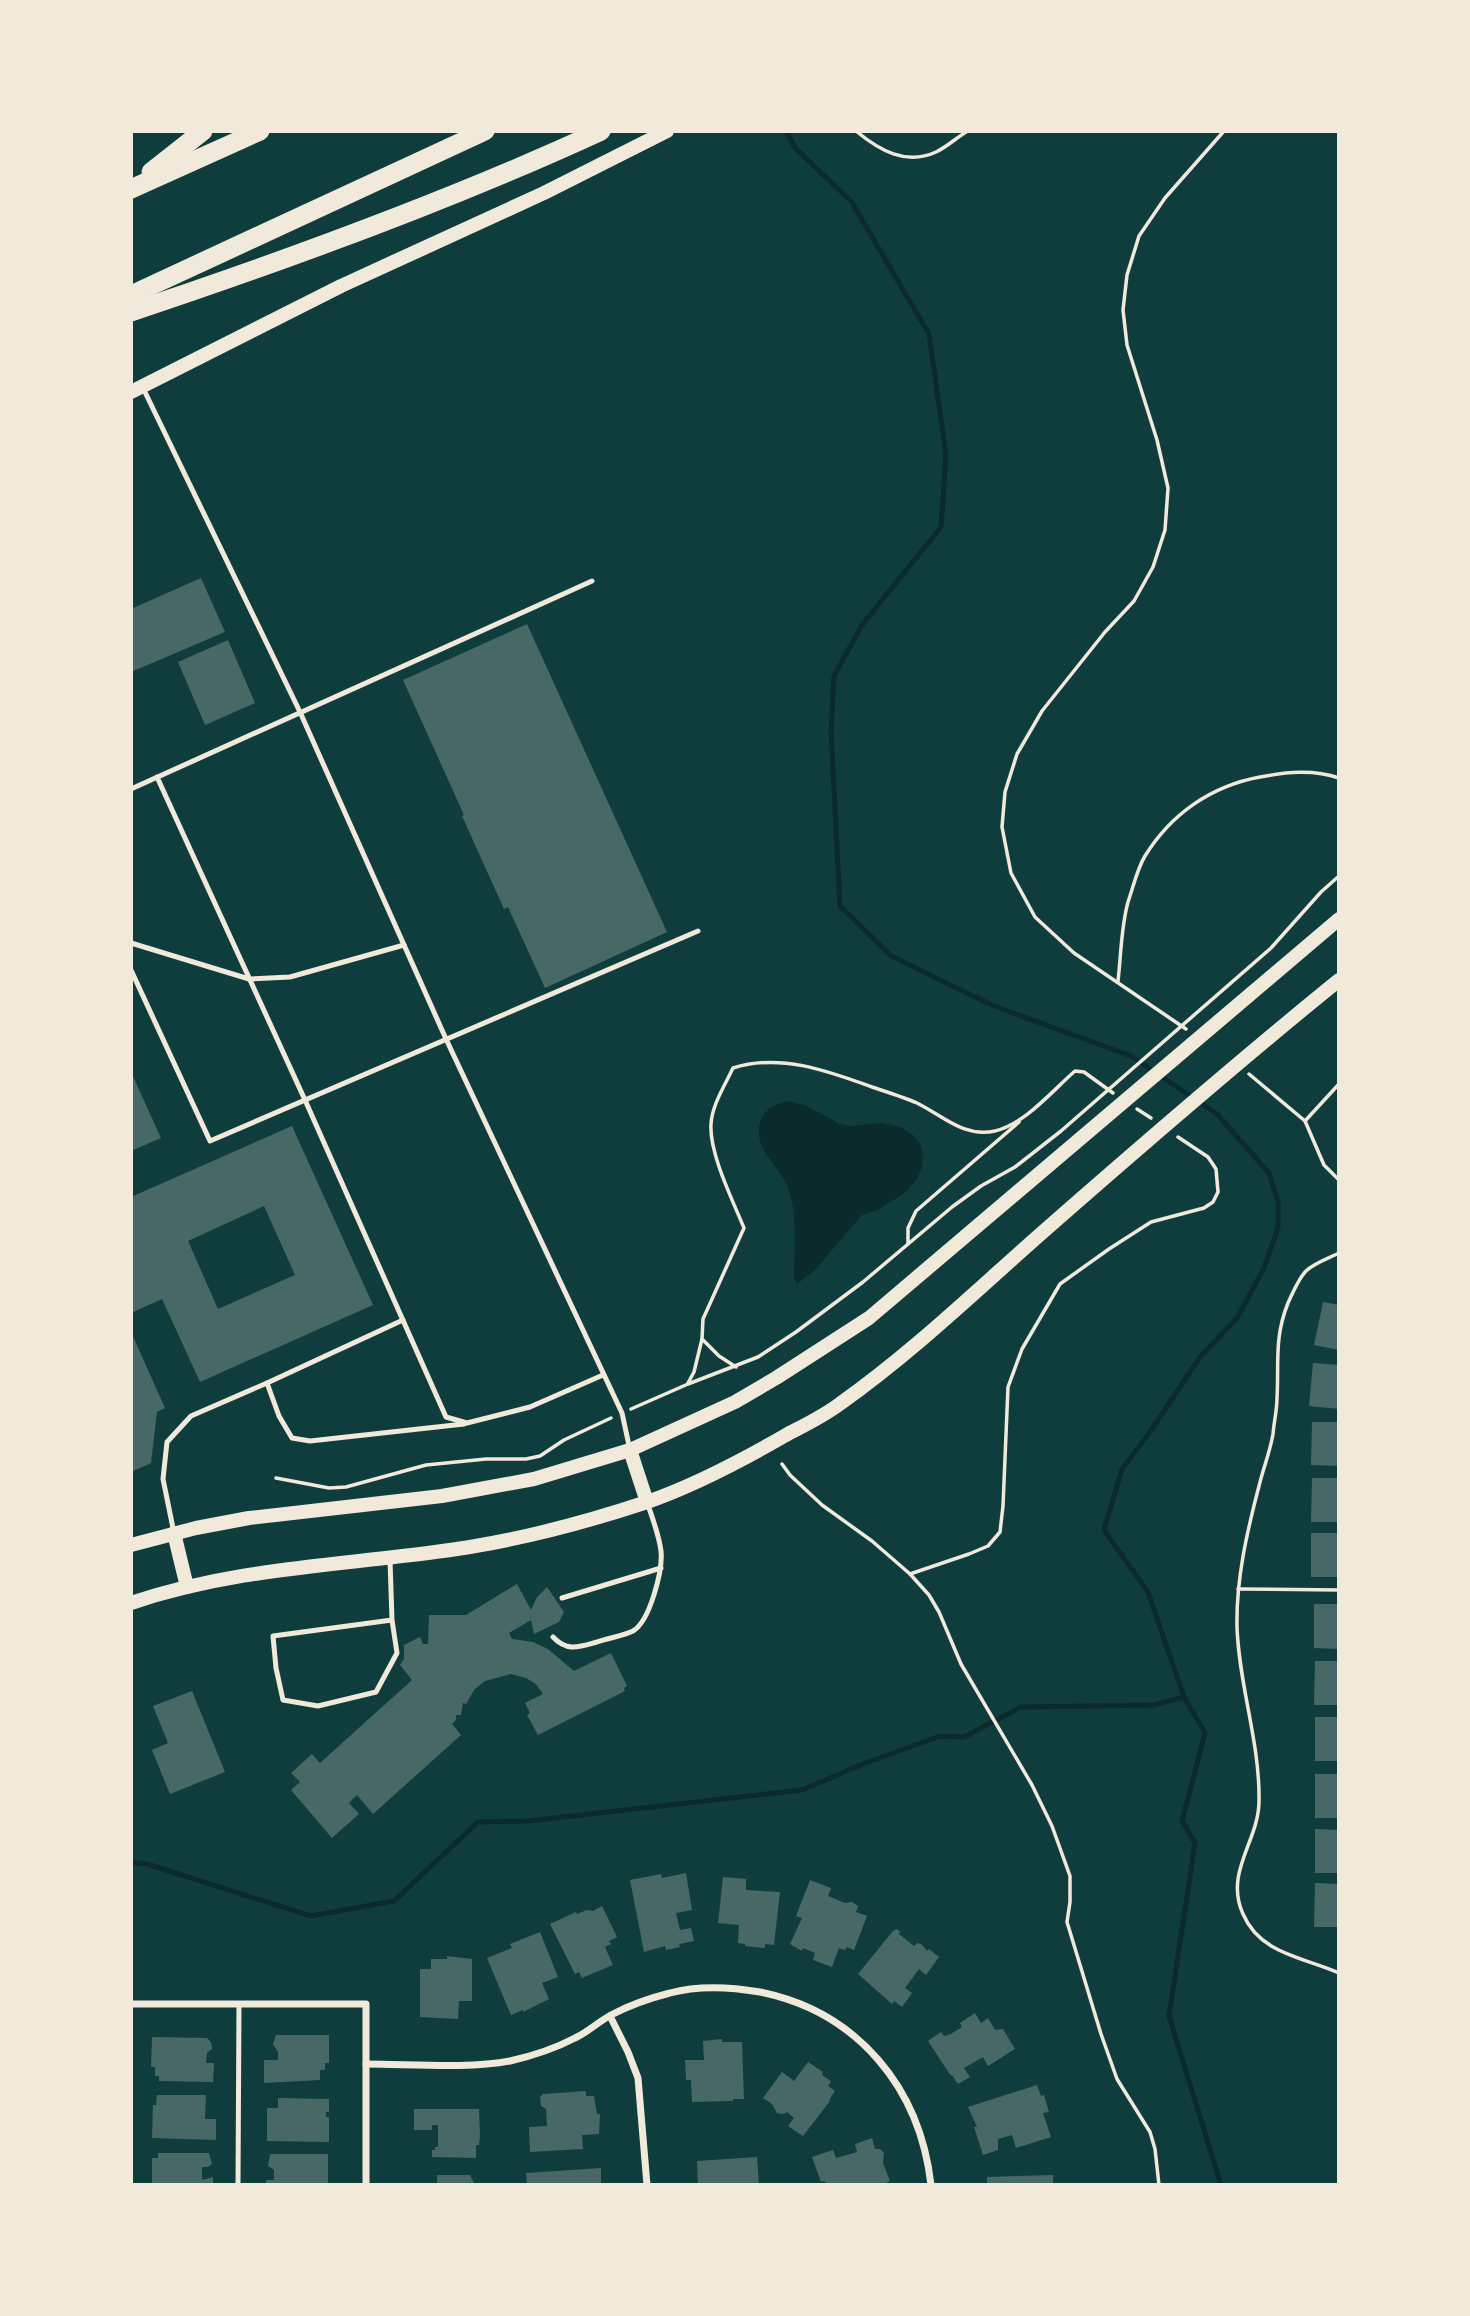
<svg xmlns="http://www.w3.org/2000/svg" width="1470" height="2316" font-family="'Open Sans',sans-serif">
	<rect width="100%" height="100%" fill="#0f3d3e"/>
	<path fill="#0a2a2b" d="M786,1101L805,1105L840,1124L851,1126L882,1123L901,1127L913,1135L920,1143L923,1155L922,1168L917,1179L906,1192L878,1210L862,1215L815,1270L797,1284L794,1278C794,1250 798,1218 789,1191C782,1166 750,1149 761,1120C766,1108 775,1105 786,1101Z"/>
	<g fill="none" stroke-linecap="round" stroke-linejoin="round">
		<g stroke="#0a2a2b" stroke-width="5">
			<path d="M786,131L795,148L851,201L929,334L946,455L941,527L862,625L834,676L831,731L840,906L891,956L994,1006L1131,1056L1217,1114L1269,1173L1278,1201V1228L1264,1268L1237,1318L1200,1357L1150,1432L1122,1469L1104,1530L1148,1592L1184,1697L1205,1733L1182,1821L1195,1843L1169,2016L1221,2185"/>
			<path d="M131,1862L147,1864L311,1916L394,1901L478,1822L528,1821L802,1790L863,1764L940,1736L964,1737L1021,1707L1154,1705L1184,1697"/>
		</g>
	</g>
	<g fill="#486865" fill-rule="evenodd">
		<path d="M201,578L225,632L131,672V609Z"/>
		<path d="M527,624L667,932L545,988L508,907L504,909L462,816L464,815L403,680Z"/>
		<path d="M228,640L255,703L205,725L178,662Z"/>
		<path d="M131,1072L161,1138L131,1151Z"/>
		<path d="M292,1126L373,1305L200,1382L162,1299L131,1313V1197ZM264,1206L295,1275L218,1309L188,1241Z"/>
		<path d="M1323,1302L1339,1305V1350L1314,1345Z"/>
		<path d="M131,1332L165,1408L157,1412L151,1463L131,1472Z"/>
		<path d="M1313,1363L1339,1365V1409L1309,1406Z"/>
		<path d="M1312,1422H1339V1466L1311,1465Z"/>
		<path d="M1312,1478H1339V1522H1311Z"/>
		<rect x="1311" y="1533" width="28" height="44"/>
		<path d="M517,1584L531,1610L537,1597L547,1587L564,1612L559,1622L534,1634L531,1620L509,1633L512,1639L533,1642L548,1649L574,1671L611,1653L627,1686L624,1688L625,1691L538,1735L527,1715L530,1713L525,1703L543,1694L536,1684L526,1678L511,1674L485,1681L474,1690L466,1704L463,1703L461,1715H456V1720L452,1724L461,1735L373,1814L357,1795L349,1803L359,1814L332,1838L291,1790L300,1782L291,1773L312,1754L320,1763L412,1680L400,1665L404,1659V1645L420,1637L423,1644H428L429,1615H466Z"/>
		<path d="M1314,1604H1339V1649L1314,1648Z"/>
		<path d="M1315,1661H1339V1705H1314Z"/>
		<path d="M192,1691L225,1772L170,1794L152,1750L168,1743L153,1706Z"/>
		<rect x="1315" y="1717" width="24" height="44"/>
		<rect x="1315" y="1774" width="24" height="44"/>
		<path d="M1315,1829L1339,1830V1873H1315Z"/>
		<path d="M686,1873L692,1910L676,1913L680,1930L691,1928L694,1941L679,1944L680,1947L666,1950L665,1946L644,1952L630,1880L661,1874L662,1878Z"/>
		<path d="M723,1877L746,1879V1890L780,1892L774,1945L765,1944V1948L745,1946V1944L738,1943L739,1925L718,1923Z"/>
		<path d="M810,1880L831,1888L828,1896L845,1903L852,1902L858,1906L856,1912L867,1916L854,1950L847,1947L845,1950L839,1948L832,1967L813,1960L815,1953L803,1948L802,1951L790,1944L802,1918L796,1916Z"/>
		<path d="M1315,1883L1339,1884V1927H1314Z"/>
		<path d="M602,1906L617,1937L609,1941L611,1944L605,1947L613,1965L582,1978L579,1972L575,1974L550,1924L576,1912L577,1914L587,1910L593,1911Z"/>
		<path d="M897,1929L900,1932L899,1934L914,1946L917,1943L921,1944L927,1951L929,1949L939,1957L926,1975L919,1969L905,1988L912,1993L902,2007L894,2001L892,2004L858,1974L893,1931Z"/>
		<path d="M540,1932L558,1977L542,1983L549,1999L523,2012V2010L511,2015L487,1958L512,1948L510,1944Z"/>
		<path d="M447,1956L472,1959V2001H459L458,2019L420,2017V1969H431V1959H447Z"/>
		<path d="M975,2013L981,2023L988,2018L995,2030L1003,2029L1015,2049L988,2066L983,2057L964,2068L970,2077L958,2084L952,2075L951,2076L928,2041L941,2032L944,2036L951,2034L962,2027L960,2023Z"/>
		<path d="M276,2035H329V2063H325V2070H320V2080L264,2083V2060H278V2052L273,2044Z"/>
		<path d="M152,2037L207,2038L211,2042L212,2049L207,2053L206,2063H214L213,2082L159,2081V2076H155V2067H151Z"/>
		<path d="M722,2039V2042H742L744,2099H733V2101L692,2102L691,2080H686L685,2060H704L703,2041Z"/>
		<path d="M808,2062L823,2072L822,2075L831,2081L828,2086L835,2091L829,2100L830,2101L803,2136L788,2126L794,2118L787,2112L784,2114L777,2113L772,2104L763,2098L782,2072L794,2081Z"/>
		<path d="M1037,2085L1041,2096L1044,2095L1049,2112L1043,2113L1051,2137L1016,2148L1012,2135L998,2139V2150L983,2155L974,2127H977L968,2107Z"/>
		<path d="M586,2091V2096H594L597,2114H600L599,2134L582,2135L583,2149L530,2152L529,2127L547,2126L546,2109L541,2106L540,2097L543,2094Z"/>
		<path d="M157,2095H206L205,2119H216V2140L152,2138L153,2105H156Z"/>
		<path d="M278,2098L329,2099V2112H326V2117H329V2142L267,2141V2108H278Z"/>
		<path d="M414,2109H479L480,2136L479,2145H476V2158L432,2157V2150H435V2147H438V2125H432V2130H414Z"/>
		<path d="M872,2138L875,2149H880L884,2153L883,2163L890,2181L887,2182L888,2185H829L824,2181L821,2182L812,2157L833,2150L836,2158L857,2152L855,2144Z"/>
		<path d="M158,2153H209L212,2164L208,2167H202V2180L213,2177V2185H152V2158H158Z"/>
		<path d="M270,2154H328V2185H266V2180H274V2170L268,2166Z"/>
		<path d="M757,2157L759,2185H698L697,2161Z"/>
		<path d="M601,2168V2185H527L526,2173Z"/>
		<path d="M437,2175H470L475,2185H437Z"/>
		<path d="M1053,2175V2185H987V2177Z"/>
	</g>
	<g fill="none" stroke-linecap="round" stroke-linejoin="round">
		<g stroke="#f1e9da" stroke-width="3.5">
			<path d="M856,131C879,150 906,166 936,152C947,147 957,137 968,131"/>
			<path d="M1118,981C1121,956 1121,927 1128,902C1133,888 1137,869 1145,856C1171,814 1211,786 1260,777C1286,772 1313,769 1339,778"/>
			<path d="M1186,1029L1074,953L1035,917L1011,873L1002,827L1005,792L1017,754L1042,711L1105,632L1134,601L1153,567L1165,530L1168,488L1157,440L1127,345L1123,310L1127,275L1139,236L1165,198L1224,131"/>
			<path d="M1249,1074L1305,1121L1324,1165L1339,1180"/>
			<path d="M1137,1109L1151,1118"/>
			<path d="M1305,1121L1339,1084"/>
			<path d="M908,1243V1228L916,1211L1019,1122"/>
			<path d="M1339,1253C1329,1258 1314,1263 1306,1271C1299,1278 1292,1294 1288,1303C1274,1338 1279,1362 1277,1398C1277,1410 1274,1422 1273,1434C1270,1452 1263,1469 1259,1486C1247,1532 1236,1579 1237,1627C1239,1686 1260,1742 1259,1801C1259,1841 1224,1872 1243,1914C1260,1954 1303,1957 1339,1973"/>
			<path d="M736,1367L719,1356L702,1339L703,1319L744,1228C733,1201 709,1153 711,1124C712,1105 725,1085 733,1068C780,1053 828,1071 872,1087C887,1092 903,1097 917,1103C943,1116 964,1138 995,1131C1025,1124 1052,1091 1075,1071L1084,1072L1113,1093"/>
			<path d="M688,1383L694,1372L702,1339"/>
			<path d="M631,1409L688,1384L758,1357L796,1332L863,1282L952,1207L981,1186L1015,1167L1061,1131L1271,948L1321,892L1339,876"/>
			<path d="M782,1464L790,1475L822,1505L872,1541L910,1574L929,1595L939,1612L961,1664L1032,1785L1052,1826L1070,1876V1902L1067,1922L1101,2034L1117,2079L1150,2132L1155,2149L1159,2185"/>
			<path d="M276,1478L329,1488L346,1487L426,1465L486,1459H526L540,1456L564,1440L611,1418"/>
			<path d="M910,1574L969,1554L988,1546L1000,1532L1003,1506L1008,1387L1022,1349L1060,1284L1109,1249L1151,1222L1204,1208L1213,1202L1218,1192L1216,1169L1208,1157L1178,1137"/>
			<path d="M1238,1589L1339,1590"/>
		</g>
		<g stroke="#f1e9da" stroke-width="5">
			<path d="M143,388L300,712L446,1039L622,1413L630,1450"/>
			<path d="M157,777L305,1100L446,1417L467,1423L530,1407L603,1375"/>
			<path d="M131,789L592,581"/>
			<path d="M131,943L249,979L290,977L404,945"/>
			<path d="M131,970L210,1141L698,931"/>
			<path d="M403,1320L267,1383L279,1416L292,1438L310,1441L464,1424"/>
			<path d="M174,1533L163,1479L167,1442L191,1416L267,1383"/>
			<path d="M390,1560L392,1620L397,1653L376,1692L318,1706L283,1700L276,1668L273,1636L392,1620"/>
			<path d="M562,1598L661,1568"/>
			<path d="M553,1637C567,1652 579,1647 597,1642C608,1638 623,1636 633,1631C650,1621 663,1570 661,1551C659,1535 653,1520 648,1505"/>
			<path d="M238,2185L239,2004"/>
		</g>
		<g stroke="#f1e9da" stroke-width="7">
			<path d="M131,2004H366V2185"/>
			<path d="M610,2016L628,2052L638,2078L647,2185"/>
			<path d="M366,2064C409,2064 469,2069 510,2061C532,2056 554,2049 575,2038C588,2032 598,2022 611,2015C630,2005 650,1998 670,1993C699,1985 731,1987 760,1992C858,2012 920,2088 931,2185"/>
		</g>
		<g stroke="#f1e9da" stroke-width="14">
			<path d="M131,392L341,286L544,193L667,131"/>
			<path d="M630,1450L647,1502"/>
			<path d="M174,1533L187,1587"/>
			<path d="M131,1545L196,1528L249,1518L442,1496L534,1479L630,1450L735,1402L776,1378L869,1318L1339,919"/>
			<path d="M131,1603C232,1569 331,1566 435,1552C508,1543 578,1525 647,1502C696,1485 741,1461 786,1435C805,1425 824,1416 841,1403C913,1352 978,1289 1044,1231C1141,1146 1239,1061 1339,980"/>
		</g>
		<g stroke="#f1e9da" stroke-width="19">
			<path d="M151,172L203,131"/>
			<path d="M131,189L260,131"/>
			<path d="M131,295L485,131"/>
			<path d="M131,312C290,259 449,201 601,131"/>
		</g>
	</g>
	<rect width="1470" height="2316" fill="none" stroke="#f1e9da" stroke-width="266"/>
</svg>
